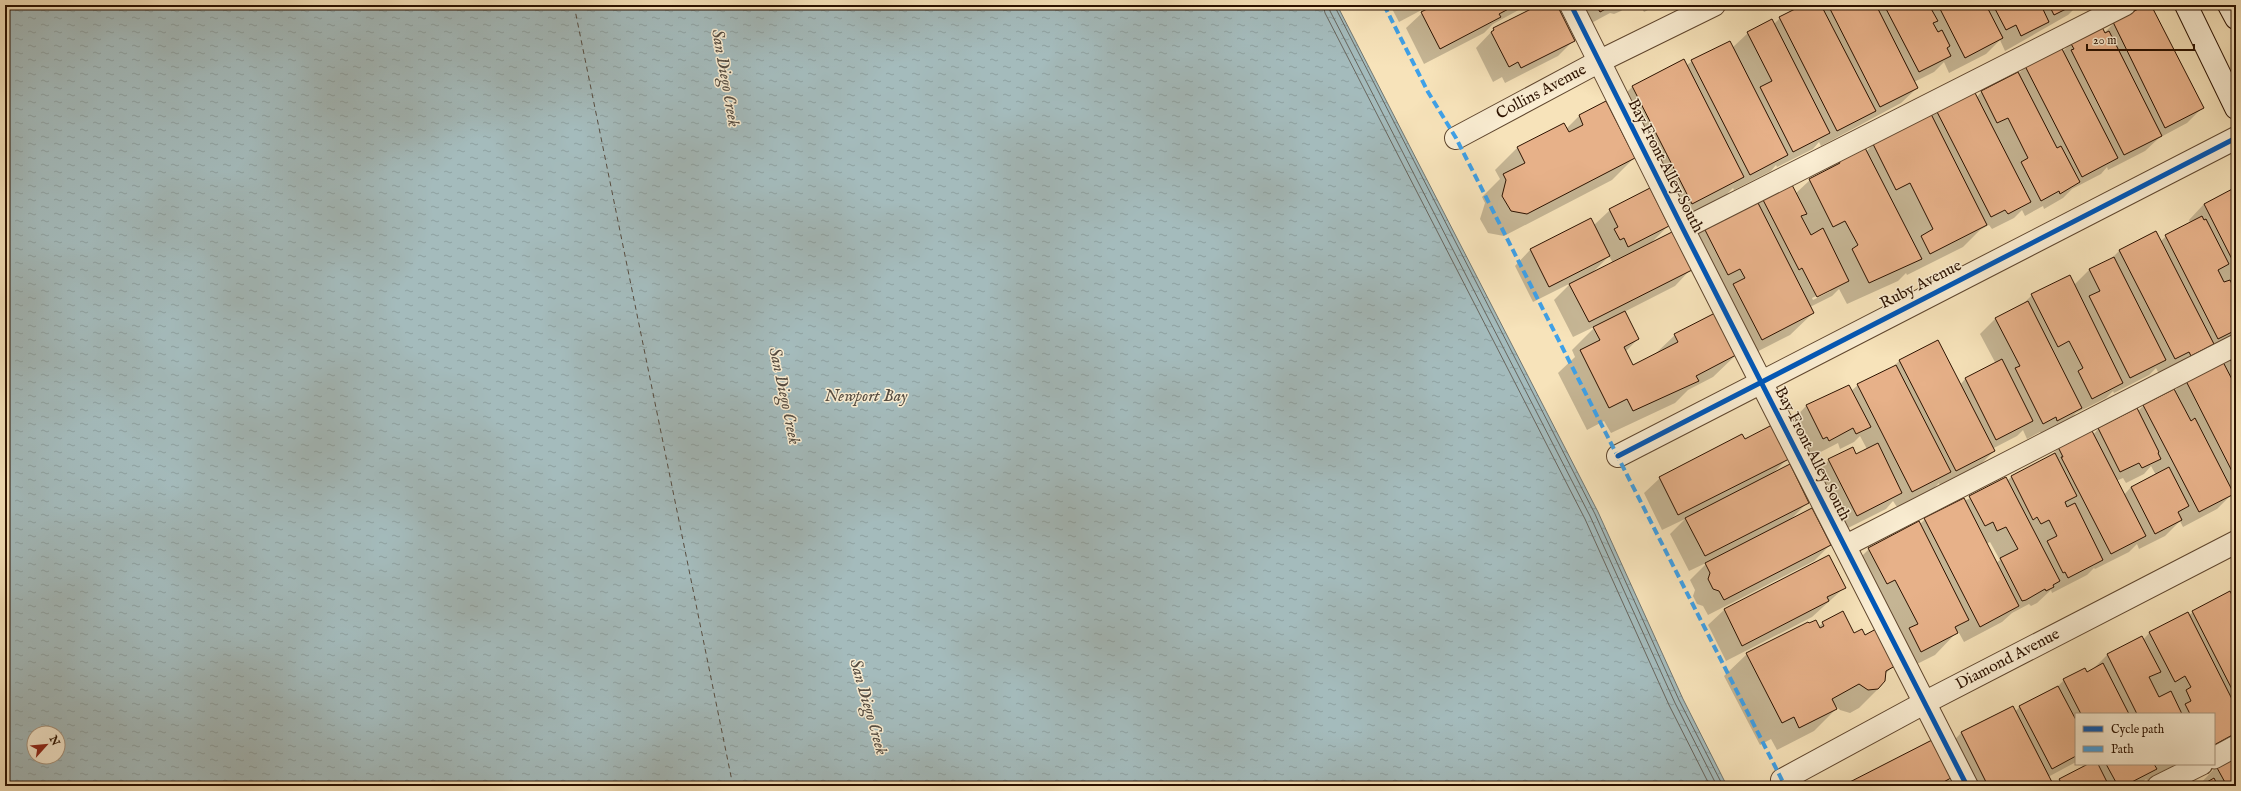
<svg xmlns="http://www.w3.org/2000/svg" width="2241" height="791" font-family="'IM FELL English',serif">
	<defs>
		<pattern id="water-ripples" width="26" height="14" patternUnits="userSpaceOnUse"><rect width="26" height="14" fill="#a4bbbc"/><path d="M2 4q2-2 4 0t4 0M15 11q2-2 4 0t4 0" fill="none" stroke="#8da0a0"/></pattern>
	</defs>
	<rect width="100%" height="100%" fill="#f7e3ba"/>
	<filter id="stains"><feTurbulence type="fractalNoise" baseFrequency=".005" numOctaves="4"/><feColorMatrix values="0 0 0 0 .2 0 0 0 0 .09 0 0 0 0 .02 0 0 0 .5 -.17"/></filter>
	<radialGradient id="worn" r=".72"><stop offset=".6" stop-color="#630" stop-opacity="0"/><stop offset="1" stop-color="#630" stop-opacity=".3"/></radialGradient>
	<path fill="url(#water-ripples)" stroke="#747771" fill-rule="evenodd" d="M5,5H1337L1598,512L1683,699L1727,786H5ZM34,733H58V757H34Z"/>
	<g fill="#0003" fill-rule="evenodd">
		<path d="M1390,5H1431L1399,22Z"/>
		<path d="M1437,5H1528L1493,24L1484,33L1424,64L1406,28L1422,13Z"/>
		<path d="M1541,5H1556L1574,40L1558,56L1505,83L1502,77L1493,82L1476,48L1494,29Z"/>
		<path d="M1573,5H1627L1621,11L1614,14L1610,13L1584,27Z"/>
		<path d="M1640,5H1658L1644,12Z"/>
		<path d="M1805,5H2078L2068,15L2005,51L2000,40L1986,54L1949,73L1944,62L1934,72L1914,82L1917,88L1901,103L1821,146L1819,142L1813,149L1777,167L1776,165L1771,171L1734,190L1733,188L1721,200L1669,225L1651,243L1690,270L1675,286L1624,312L1638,339L1625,352L1632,367L1654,355L1675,335L1715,314L1682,249L1704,226L1762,197L1795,194L1810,180L1822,174L1838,158L1866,152L1873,144L1936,109L1977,97L1981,92L2019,73L2026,66L2062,52L2071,43L2104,33L2114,23L2148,5L2202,108L2187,123L2159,138L2145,151L2108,170L2107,167L2101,174L2072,189L2063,198L2044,209L2043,206L2025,216L2022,210L2014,218L1992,229L1989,225L1980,230L1963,247L1907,275L1906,273L1898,281L1847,304L1839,289L1832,296L1810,307L1813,313L1790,335L1739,361L1736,355L1713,377L1688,390L1675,403L1611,433L1604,421L1587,430L1558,373L1575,357L1572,350L1596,326L1573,337L1554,300L1571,283L1533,302L1515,266L1530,250L1590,220L1593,226L1610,210L1651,189L1635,157L1612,180L1504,236L1488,233L1480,219L1485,203L1482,197L1500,179L1495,170L1517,148L1566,129L1579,116L1606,102L1609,110L1632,87L1684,61L1686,66L1692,61L1732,48L1748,33L1772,21L1774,24L1780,18ZM1609,256L1613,263L1592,273ZM1831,289V291L1813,300L1812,298Z"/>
		<path d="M2236,188V337L2159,374L2156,368L2149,375L2114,393L2113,391L2106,398L2076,413L2065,424L2042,436L2040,432L2027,439L2023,430L2017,436L1992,449L1994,451L1978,467L1940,486L1939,483L1934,488L1897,507L1893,501L1886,509L1842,531L1813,476L1829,460L1856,455L1867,449L1860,436L1854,442L1840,449L1838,443L1813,456L1811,452L1807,454L1791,422L1806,406L1849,387L1851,391L1858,385L1893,367L1900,360L1960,385L1965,379L1996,364L1980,334L1996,318L2021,306L2032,295L2070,276L2074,285L2089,270L2110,260L2119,251L2161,241L2166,236L2190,223L2189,220L2204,204Z"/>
		<path d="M2236,355V493L2229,497L2217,509L2183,527L2180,521L2165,536L2139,549L2137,544L2129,552L2095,569L2094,568L2087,575L2052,593L2051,590L2037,603L2031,606L2029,604L2012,613L2002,622L1964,642L1958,631L1935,655L1899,673L1895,665L1885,674L1882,685L1859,708L1850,713L1840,710L1834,704L1836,709L1814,731L1777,750L1771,739L1760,745L1724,676L1747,654L1818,627L1823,623L1854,634L1865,636L1876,630L1847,571L1869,549L1920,524L1925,519L2007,481L2012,476L2048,458L2059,448L2093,435L2098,429L2136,410L2137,412L2144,405L2174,391L2186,380L2223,365ZM2151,466L2156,475L2131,487L2124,495L2116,481L2123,478L2126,483L2144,474ZM1990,542L2000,560L1996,563L1986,544Z"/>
		<path d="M1744,440L1788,458L1772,474L1808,502L1790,520L1830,545L1814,561L1708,615L1703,606L1697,604L1693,596L1695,590L1690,580L1708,562L1689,571L1670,534L1685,519L1662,530L1644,493L1660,478Z"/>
		<path d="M1829,556L1845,587L1812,617L1726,661L1708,625L1724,610Z"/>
		<path d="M2236,588V737L2214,752V714H2076V762L2048,777L2052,786H1949L1954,784L1951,777L1942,786H1844L1939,756L1961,733L2015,712L2020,706L2055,689L2064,680L2092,670L2107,655L2142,638L2143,640L2150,632L2188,616L2193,612L2230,594Z"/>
		<path d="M2235,758L2236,786H2198L2217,766Z"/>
		<path d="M2083,764H2181L2148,781L2146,779L2138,786H2054L2060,780L2084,767Z"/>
	</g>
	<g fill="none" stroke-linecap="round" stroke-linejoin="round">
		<g stroke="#68665e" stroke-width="1">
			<path d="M1323,5L1325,13L1585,519L1669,705L1710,786"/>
			<path d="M1329,5L1330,11L1590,516L1675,703L1717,786"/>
			<path d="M1334,5L1595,514L1679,700L1723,786"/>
		</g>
		<path stroke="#564d42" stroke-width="1" stroke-dasharray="5 4" stroke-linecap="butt" d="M574,5L733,786"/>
	</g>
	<g fill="#e7b189" stroke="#2c1200">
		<path d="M1435,5H1516L1499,14L1501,17L1440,49L1421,12Z"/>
		<path d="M1539,5H1557L1575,41L1521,68L1518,62L1509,67L1491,32L1494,30L1493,28Z"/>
		<path d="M1596,5H1613L1600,12Z"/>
		<path d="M1803,5H1821L1876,111L1837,131L1779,17Z"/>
		<path d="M1828,5H1876L1918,88L1880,107Z"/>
		<path d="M1884,5H1929L1938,21L1933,23L1938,32L1942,30L1950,46L1947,48L1951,56L1919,72Z"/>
		<path d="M1938,5H1986L2003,38L1965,58Z"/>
		<path d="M1993,5H2041L2049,22L2021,36L2016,25L2006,30Z"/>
		<path d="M2049,5H2074L2054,15Z"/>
		<path d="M2146,5H2151L2204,108L2165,128L2113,22Z"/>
		<path d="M1772,19L1830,133L1793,152L1760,87L1772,81L1747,32Z"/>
		<path d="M2102,27L2105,33L2109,31L2162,136L2124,155L2071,50L2074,49L2070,42Z"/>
		<path d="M1730,41L1788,155L1750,175L1691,60Z"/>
		<path d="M2061,47L2118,158L2082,177L2025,66Z"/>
		<path d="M1684,59L1744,177L1692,204L1632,86Z"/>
		<path d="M2018,72L2057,148L2061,146L2080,182L2060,194L2059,191L2041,201L2021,162L2028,158L2008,118L1997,123L1981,91Z"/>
		<path d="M1973,89L2031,202L2008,214L2005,210L1991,217L1935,108Z"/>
		<path d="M1606,101L1635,158L1527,214L1511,211L1502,196L1506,180L1503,174L1525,163L1517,147L1564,123L1569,132L1583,125L1579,115Z"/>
		<path d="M1931,114L1987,225L1930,254L1921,236L1933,229L1910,183L1896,190L1873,144Z"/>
		<path d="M1863,144L1922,259L1869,283L1852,249L1858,245L1845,221L1833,227L1809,179L1840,163L1837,157Z"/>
		<path d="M1790,181L1807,214L1801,216L1811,235L1823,228L1849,281L1817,297L1802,268L1799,270L1761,196Z"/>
		<path d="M2236,187V267L2204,204Z"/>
		<path d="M1650,188L1669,226L1628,247L1624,238L1620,240L1614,229L1618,227L1609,209Z"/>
		<path d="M1756,199L1814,313L1762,340L1733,284L1745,278L1740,269L1728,275L1703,226Z"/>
		<path d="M2202,216L2204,220L2206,219L2229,264L2218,270L2224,282L2230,280L2236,292V330L2218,339L2165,235Z"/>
		<path d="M1591,218L1610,256L1549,287L1530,249Z"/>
		<path d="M2156,231L2214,344L2191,356L2189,352L2175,359L2119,250Z"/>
		<path d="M1672,232L1692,270L1589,322L1569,284Z"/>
		<path d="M2114,257L2166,360L2130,378L2089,296L2100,291L2089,269Z"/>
		<path d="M2070,275L2123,383L2092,399L2078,371L2083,368L2069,341L2058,347L2031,294Z"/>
		<path d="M2028,301L2082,408L2057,421L2056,417L2043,424L2015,368L2020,366L1995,318Z"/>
		<path d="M1625,311L1639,339L1624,347L1633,365L1678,342L1674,334L1715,313L1736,355L1696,376L1699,381L1633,411L1627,399L1609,408L1580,350L1600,340L1593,327Z"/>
		<path d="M1938,340L1995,451L1956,471L1899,360Z"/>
		<path d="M2236,354V370L2229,357Z"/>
		<path d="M2002,359L2033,421L1996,440L1965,378Z"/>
		<path d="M2222,360L2236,387V479L2185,379Z"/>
		<path d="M1896,365L1951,472L1912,492L1857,384Z"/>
		<path d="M1849,385L1871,427L1856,434L1853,428L1829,441L1827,437L1823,439L1806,405Z"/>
		<path d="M2174,389L2191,421L2195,418L2234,494L2199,512L2143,405Z"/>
		<path d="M2137,408L2159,452L2158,453L2161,459L2142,468L2139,463L2120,472L2098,428Z"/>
		<path d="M1772,425L1789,459L1678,515L1659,477L1742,434L1745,439Z"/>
		<path d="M2091,429L2146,536L2111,554L2061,457H2063L2058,447Z"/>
		<path d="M1878,443L1902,493L1857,516L1828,459L1853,447L1856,454Z"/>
		<path d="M2055,453L2077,496L2065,502L2067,507L2075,503L2103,560L2068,578L2065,572L2063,573L2047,541L2057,536L2049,520L2041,524L2037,517L2033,520L2011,476Z"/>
		<path d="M1790,464L1809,503L1705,556L1685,518Z"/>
		<path d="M2169,467L2189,506L2178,512L2182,520L2155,534L2131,487Z"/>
		<path d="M2006,477L2060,581L2053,585L2054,587L2046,591L2045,589L2026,600L2022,601L2000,558L2018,549L2006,527L1997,531L1993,522L1985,526L1969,496Z"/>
		<path d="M1964,498L2019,606L1980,627L1924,518Z"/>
		<path d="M1812,508L1831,545L1724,600L1719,591L1713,589L1708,579L1710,573L1705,563Z"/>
		<path d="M1919,521L1969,620L1955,627L1958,633L1921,652L1909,628L1918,624L1895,580L1887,584L1868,548Z"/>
		<path d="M1829,555L1846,588L1827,597L1829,601L1742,646L1724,609Z"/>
		<path d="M2230,591L2236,603V697L2192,611Z"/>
		<path d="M1843,611L1854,633L1862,629L1865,635L1876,629L1895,666L1886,671L1885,681L1878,689L1868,690L1859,684L1832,699L1837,709L1799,728L1794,717L1782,723L1746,653L1808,622L1809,623L1816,620L1820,628L1824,626L1822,622Z"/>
		<path d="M2188,612L2236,707V733L2214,745V714H2190L2185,704L2191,701L2186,690L2191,687L2185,676L2175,682L2149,632Z"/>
		<path d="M2142,636L2161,672L2149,677L2159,697L2171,691L2182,714H2137L2107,654Z"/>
		<path d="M2103,663L2129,714H2081L2063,679L2085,668L2087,672Z"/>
		<path d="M2058,686L2076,720V756L2052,769L2019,706Z"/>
		<path d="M2013,706L2054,786H1988L1961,732Z"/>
		<path d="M1932,740L1951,778L1936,786H1842Z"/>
		<path d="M2235,756L2236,786H2227L2216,766Z"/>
		<path d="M2088,764H2098L2109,786H2063L2059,779Z"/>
		<path d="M2106,764H2154L2157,769L2124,786H2118Z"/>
		<path d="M2214,778L2218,786H2200Z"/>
	</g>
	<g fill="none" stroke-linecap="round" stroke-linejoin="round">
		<defs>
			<g id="lane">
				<path d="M1683,229L2125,5"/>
				<path d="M1845,546L2236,345"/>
				<path d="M2214,758L2236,746"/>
				<path d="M2158,786L2202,764"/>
			</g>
			<g id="street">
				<path d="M1571,5L1683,229L1967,786"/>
				<path id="s1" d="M1456,138L1598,62L1714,5"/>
				<path d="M1618,456L2236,138"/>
				<path id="s2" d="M1782,780L1924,703L2236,542"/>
			</g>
			<g id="secondary">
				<path d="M2186,5L2236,108"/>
				<path d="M2229,5L2236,18"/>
			</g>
		</defs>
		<use href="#lane" stroke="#5f462e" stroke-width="23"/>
		<use href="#street" stroke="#5f462e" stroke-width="24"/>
		<use href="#secondary" stroke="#2c1200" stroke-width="24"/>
		<use href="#lane" stroke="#faedd2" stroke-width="21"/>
		<use href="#street" stroke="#faedd2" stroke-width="22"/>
		<use href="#secondary" stroke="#faedd2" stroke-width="22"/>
		<path stroke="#3ea1e9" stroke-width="4" stroke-dasharray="8 4" stroke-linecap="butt" d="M1384,5L1428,92L1456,138L1785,786"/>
		<defs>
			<g id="cycleway">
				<path d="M1571,5L1683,229L1967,786"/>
				<path d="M1618,456L2236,138"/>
			</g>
		</defs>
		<use href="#cycleway" stroke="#faedd2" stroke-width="8"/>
		<use href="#cycleway" stroke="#0057b8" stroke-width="5"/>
	</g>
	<g text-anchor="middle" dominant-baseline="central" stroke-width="3" stroke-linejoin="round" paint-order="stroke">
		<g font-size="16" fill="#2c1200" stroke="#faedd2">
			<text stroke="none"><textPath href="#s1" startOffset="97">Collins Avenue</textPath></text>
			<text transform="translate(1665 166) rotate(63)">Bay Front Alley South</text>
			<text transform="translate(1921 285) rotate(-27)">Ruby Avenue</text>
			<text transform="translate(1812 454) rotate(63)">Bay Front Alley South</text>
			<text stroke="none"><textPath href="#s2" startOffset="256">Diamond Avenue</textPath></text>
		</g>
		<g font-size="17" font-style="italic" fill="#564d42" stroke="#faedd2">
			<text transform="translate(725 78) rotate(80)">San Diego Creek</text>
			<text transform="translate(784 396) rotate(78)">San Diego Creek</text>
			<text x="866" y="396">Newport Bay</text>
			<text transform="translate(868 707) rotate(74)">San Diego Creek</text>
		</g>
	</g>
	<rect width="2241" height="791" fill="none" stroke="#f7e3ba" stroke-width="20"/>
	<rect x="6" y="6" width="2229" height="779" fill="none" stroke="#2c1200" stroke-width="2"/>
	<rect x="10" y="10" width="2221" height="771" fill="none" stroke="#2c1200"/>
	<rect x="2075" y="713" width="140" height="52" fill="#faedd2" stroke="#a8957e"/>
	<rect x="2083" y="726" width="20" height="6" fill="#0057b8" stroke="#a8957e"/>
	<text x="2111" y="733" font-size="12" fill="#2c1200">Cycle path</text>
	<rect x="2083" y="746" width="20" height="6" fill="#3ea1e9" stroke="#a8957e"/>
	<text x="2111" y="753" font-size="12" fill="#2c1200">Path</text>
	<g transform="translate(46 745) rotate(63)"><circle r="19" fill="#faedd2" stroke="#a8957e"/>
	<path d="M0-3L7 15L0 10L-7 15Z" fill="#8f2418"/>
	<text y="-6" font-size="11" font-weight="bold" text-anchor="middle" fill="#2c1200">N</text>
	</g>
	<path d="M2087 44v6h107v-6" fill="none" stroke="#2c1200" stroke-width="2"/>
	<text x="2093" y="44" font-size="12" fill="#2c1200" stroke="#faedd2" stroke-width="3" paint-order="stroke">20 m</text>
	<rect width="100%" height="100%" filter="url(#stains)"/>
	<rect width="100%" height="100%" fill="url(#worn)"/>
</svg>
